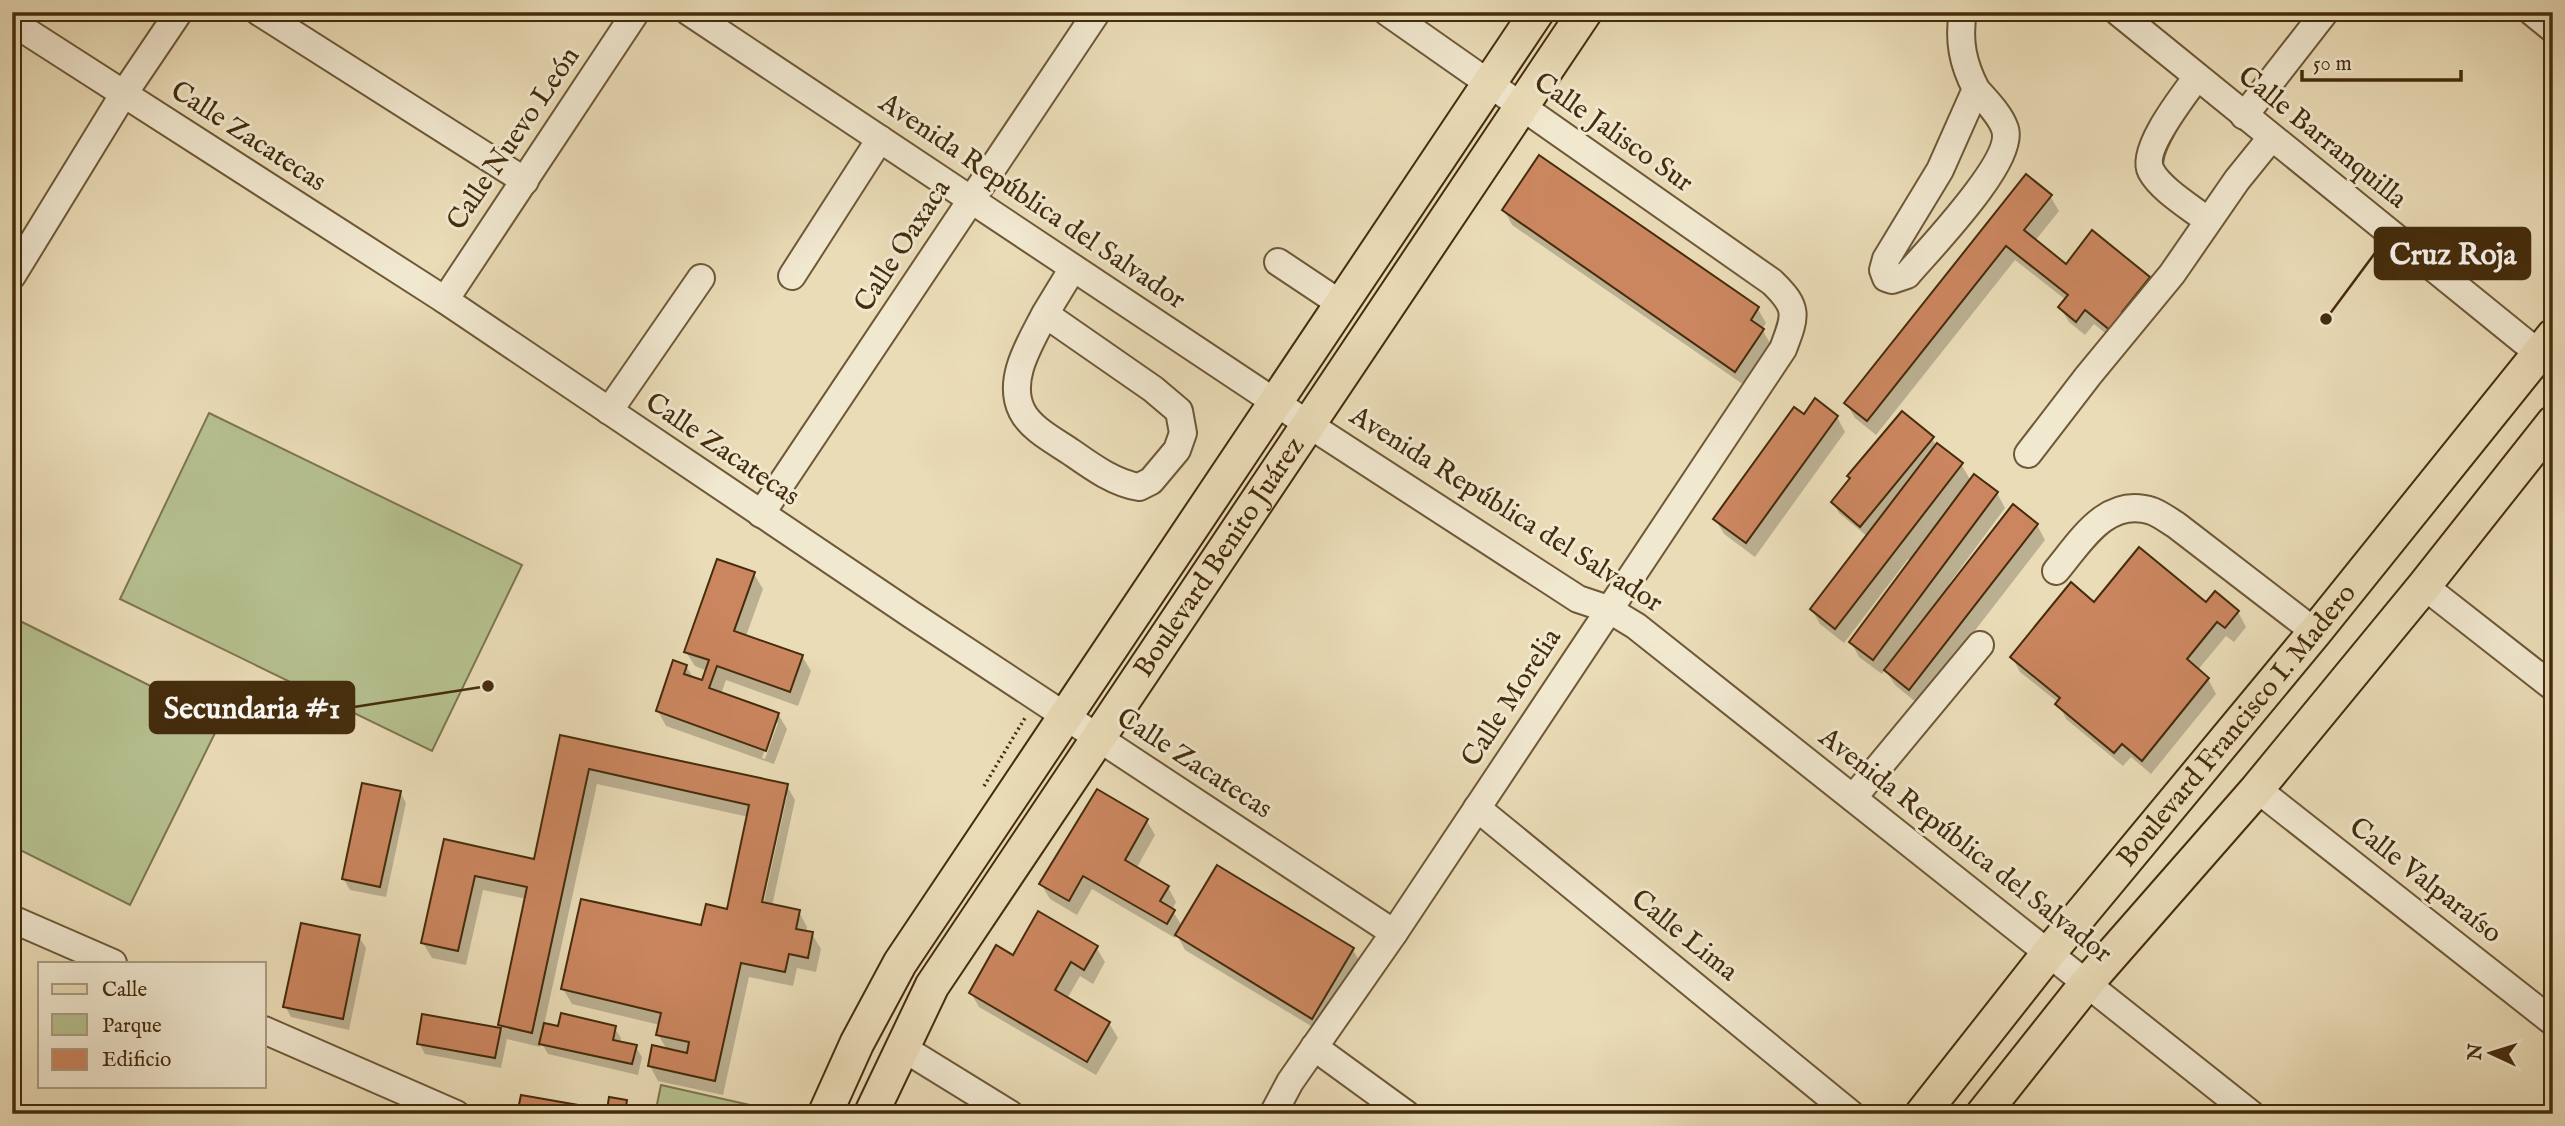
<svg xmlns="http://www.w3.org/2000/svg" width="2565" height="1126" font-family="'IM FELL English',serif">
	<rect width="100%" height="100%" fill="#eadcb7"/>
	<filter id="stains"><feTurbulence type="fractalNoise" baseFrequency=".00286" numOctaves="4"/><feColorMatrix values="0 0 0 0 .2 0 0 0 0 .09 0 0 0 0 .02 0 0 0 .5 -.17"/></filter>
	<radialGradient id="worn" r=".72"><stop offset=".6" stop-color="#630" stop-opacity="0"/><stop offset="1" stop-color="#630" stop-opacity=".3"/></radialGradient>
	<g fill="#b6c08f" stroke="#7d764e" stroke-width="2">
		<path d="M209,413L522,565L432,751L120,599Z"/>
		<path d="M12,617L221,721L130,905L12,846Z"/>
		<path d="M661,1085L750,1105L748,1114H655Z"/>
	</g>
	<g fill="#0003" fill-rule="evenodd">
		<path d="M2050,196L2059,211L2035,241L2066,266L2148,278L2157,293L2125,349L2094,324L2085,335L2069,322L2060,307L2066,300L2015,260L1876,435L1855,418L1846,403Z"/>
		<path d="M1504,210L1758,309L1766,323L1762,329L1771,345L1744,385L1512,225Z"/>
		<path d="M1804,417H1837L1845,432L1755,557L1724,534L1715,519Z"/>
		<path d="M1932,439L1937,446L1961,464L1971,481L1997,493L2005,508L1949,584L1952,586L2037,525L2045,540L1918,704L1895,685L1885,669L1882,674L1859,657L1851,642L1911,561L1908,559L1844,643L1820,624L1812,610L1868,537L1839,513L1833,502Z"/>
		<path d="M754,574L763,589L746,636L802,656L811,671L798,706L726,680L721,694L778,714L787,729L774,764L666,726L658,711L686,666L694,679L703,682L707,671L695,666L686,652ZM774,723H778L765,759L762,758Z"/>
		<path d="M2094,604L2206,605L2238,612L2246,627L2234,642L2226,636L2197,671L2208,679L2216,694L2151,774L2131,757L2123,766L2066,719L2059,703L2020,672L2012,657Z"/>
		<path d="M562,737L787,786L795,800L772,906L799,912L807,927L806,933L812,934L821,949L816,972L797,968L793,986L749,977L723,1095L658,1081L650,1066L667,1050L658,1034L660,1025L572,1004L563,989L702,927L728,911L749,817L597,784L544,1025L559,1028L614,1027L621,1038L620,1043L635,1046L642,1057L638,1075L548,1054L541,1042L540,1047L507,1039L501,1068L425,1054L419,1043L424,1016L503,1030L500,1025L527,899L483,890L466,965L432,958L423,943L445,841L535,861ZM784,796H787L762,911L759,910Z"/>
		<path d="M400,792L406,803L386,897L350,890L343,878Z"/>
		<path d="M1080,816L1147,821L1155,835L1136,869L1168,887L1176,902L1172,910L1182,926L1353,950L1361,964L1321,1032L1185,950L1177,935L1175,938L1092,889L1077,915L1050,899L1041,884Z"/>
		<path d="M359,937L366,948L349,1030L291,1017L285,1006Z"/>
		<path d="M1096,947L1105,962L1093,984L1080,976L1067,999L1109,1023L1118,1038L1096,1075L979,1007L971,993L1014,957Z"/>
		<path d="M626,1102L632,1114H519L608,1112Z"/>
	</g>
	<g fill="#cb865f" stroke="#442c0c" stroke-width="2">
		<path d="M1539,155L1759,307L1751,320L1764,329L1735,372L1502,210Z"/>
		<path d="M2026,174L2052,195L2024,230L2066,264L2092,230L2150,277L2122,312L2130,318L2116,335L2085,310L2076,322L2058,307L2068,295L2006,246L1867,421L1844,403Z"/>
		<path d="M1815,398L1838,416L1746,543L1713,519L1794,407L1804,414Z"/>
		<path d="M1902,411L1934,437L1860,527L1831,502L1850,478L1847,476Z"/>
		<path d="M1937,443L1963,463L1835,629L1810,609Z"/>
		<path d="M1974,474L1998,492L1873,660L1849,642Z"/>
		<path d="M2013,504L2038,524L1909,690L1884,670Z"/>
		<path d="M2139,547L2206,602L2215,591L2239,611L2225,628L2217,622L2187,659L2209,678L2142,761L2122,744L2114,753L2055,704L2060,698L2010,657L2071,582L2094,602Z"/>
		<path d="M717,559L755,572L734,631L803,655L790,692L717,666L709,688L779,713L766,751L656,711L673,660L687,665L684,674L702,680L709,660L684,652Z"/>
		<path d="M560,735L788,784L762,902L800,910L796,929L813,932L808,958L789,954L785,972L741,963L715,1081L648,1066L652,1045L687,1053L689,1042L656,1035L661,1013L561,989L581,899L701,925L706,904L727,909L749,805L589,769L532,1033L498,1025L527,887L475,876L458,951L421,943L444,839L534,859Z"/>
		<path d="M362,783L401,791L380,887L342,879Z"/>
		<path d="M1097,789L1148,819L1125,860L1169,886L1160,901L1175,910L1167,924L1083,876L1069,901L1039,884Z"/>
		<path d="M1217,865L1354,948L1312,1019L1175,935Z"/>
		<path d="M1038,911L1098,946L1084,970L1071,962L1055,990L1110,1022L1087,1062L969,993L996,945L1013,955Z"/>
		<path d="M301,923L360,935L343,1019L283,1007Z"/>
		<path d="M561,1013L616,1026L613,1040L637,1045L632,1064L539,1044L544,1023L558,1026Z"/>
		<path d="M422,1014L501,1028L495,1058L417,1044Z"/>
		<path d="M521,1095L607,1110L609,1097L627,1100L625,1114H517Z"/>
	</g>
	<g fill="none" stroke-linecap="round" stroke-linejoin="round">
		<defs>
			<g id="minor">
				<path d="M259,12L525,181"/>
				<path d="M689,12L1308,424L1578,599L1608,609L1636,626L2251,1114"/>
				<path d="M1963,12C1958,41 1963,64 1976,89L1940,170L1886,259L1883,270L1886,278L1892,280L1907,275C1929,249 2015,161 2005,129C2000,114 1986,101 1976,89"/>
				<path d="M2118,12L2553,365"/>
				<path d="M2532,12L2553,29"/>
				<path d="M12,22L445,300L912,615L1394,933"/>
				<path d="M2197,77C2184,95 2140,150 2151,171C2161,190 2192,208 2208,221"/>
				<path d="M2244,116L2325,12"/>
				<path d="M1278,262L1341,304"/>
				<path d="M12,276L123,95L179,12"/>
				<path d="M792,276L880,139"/>
				<path d="M445,300L636,12"/>
				<path d="M1045,314C1031,342 1006,379 1022,411C1031,429 1055,441 1071,452C1091,466 1114,483 1139,487L1151,481L1177,450L1183,433L1179,411L1153,389L1045,314L1073,268"/>
				<path d="M609,411L701,278"/>
				<path d="M2028,454L2088,376L2172,274L2237,180L2271,138"/>
				<path d="M761,514L1097,12"/>
				<path d="M2056,571C2081,541 2107,496 2152,511C2160,514 2168,520 2176,525L2315,632"/>
				<path d="M2424,586L2553,687"/>
				<path d="M2257,789L2553,1022"/>
				<path d="M1853,798L1980,645"/>
				<path d="M1477,808L1851,1114"/>
				<path d="M12,919L113,963"/>
				<path d="M264,1030L456,1114"/>
				<path d="M1314,1047L1406,1114"/>
				<path d="M903,1048L1010,1114"/>
				<path d="M1273,1114L1290,1082L1394,933L1783,349C1796,315 1799,308 1772,282L1387,12"/>
			</g>
			<g id="major">
				<path d="M825,1114L857,1043L900,963L1537,12"/>
				<path id="s1" d="M871,1114L932,986L1585,12"/>
				<path id="s2" d="M1922,1114L2048,954L2315,632L2553,336"/>
				<path d="M1983,1114L2087,983L2257,789L2424,586L2553,423"/>
			</g>
		</defs>
		<use href="#minor" stroke="#6e5837" stroke-width="30"/>
		<use href="#major" stroke="#442c0c" stroke-width="37"/>
		<path stroke="#442c0c" stroke-width="3.5" stroke-dasharray="2 3.5" stroke-linecap="butt" d="M984,786L1025,718"/>
		<use href="#minor" stroke="#f1e8d0" stroke-width="26"/>
		<use href="#major" stroke="#eadcb7" stroke-width="33"/>
	</g>
	<g text-anchor="middle" dominant-baseline="central" stroke-width="6" stroke-linejoin="round" paint-order="stroke">
		<g font-size="28" fill="#442c0c" stroke="#f1e8d0">
			<text transform="translate(1613 133) rotate(35)">Calle Jalisco Sur</text>
			<text transform="translate(248 137) rotate(33)">Calle Zacatecas</text>
			<text transform="translate(2322 138) rotate(39)">Calle Barranquilla</text>
			<text transform="translate(514 139) rotate(-56)">Calle Nuevo León</text>
			<text transform="translate(1032 202) rotate(34)">Avenida República del Salvador</text>
			<text transform="translate(903 246) rotate(-57)">Calle Oaxaca</text>
			<text transform="translate(722 450) rotate(34)">Calle Zacatecas</text>
			<text transform="translate(1506 510) rotate(32)">Avenida República del Salvador</text>
			<text stroke="none"><textPath href="#s1" startOffset="658">Boulevard Benito Juárez</textPath></text>
			<text transform="translate(1512 698) rotate(-57)">Calle Morelia</text>
			<text stroke="none"><textPath href="#s2" startOffset="500">Boulevard Francisco I. Madero</textPath></text>
			<text transform="translate(1194 764) rotate(33)">Calle Zacatecas</text>
			<text transform="translate(1965 846) rotate(38)">Avenida República del Salvador</text>
			<text transform="translate(2425 881) rotate(38)">Calle Valparaíso</text>
			<text transform="translate(1684 936) rotate(39)">Calle Lima</text>
		</g>
	</g>
	<path fill="none" stroke="#442c0c" stroke-width="2.5" d="M2326 319L2375 253M488 686L354 707"/>
	<g fill="#442c0c" stroke="#f1e8d0" stroke-width="2.5">
		<circle cx="2326" cy="319" r="7"/>
		<circle cx="488" cy="686" r="7"/>
	</g>
	<g fill="#442c0c" stroke="#442c0c" stroke-width="2.5">
		<rect x="2375" y="228" width="155" height="51" rx="7"/>
		<rect x="150" y="682" width="204" height="51" rx="7"/>
	</g>
	<g font-size="30" text-anchor="middle" font-weight="bold" fill="#fff">
		<text x="2453" y="264">Cruz Roja</text>
		<text x="252" y="718">Secundaria #1</text>
	</g>
	<rect width="2565" height="1126" fill="none" stroke="#eadcb7" stroke-width="42"/>
	<rect x="14" y="14" width="2537" height="1098" fill="none" stroke="#442c0c" stroke-width="3.5"/>
	<rect x="21" y="21" width="2523" height="1084" fill="none" stroke="#442c0c" stroke-width="2"/>
	<rect x="38" y="962" width="228" height="126" fill="#f1e8d0" stroke="#ac9d82" stroke-width="2"/>
	<rect x="52" y="984" width="35" height="10" fill="#eadcb7" stroke="#ac9d82" stroke-width="2"/>
	<text x="102" y="996" font-size="21" fill="#442c0c">Calle</text>
	<rect x="52" y="1014" width="35" height="21" fill="#b6c08f" stroke="#ac9d82" stroke-width="2"/>
	<text x="102" y="1032" font-size="21" fill="#442c0c">Parque</text>
	<rect x="52" y="1049" width="35" height="21" fill="#cb865f" stroke="#ac9d82" stroke-width="2"/>
	<text x="102" y="1066" font-size="21" fill="#442c0c">Edificio</text>
	<g transform="translate(2491 1053) rotate(274)" stroke="#f1e8d0" stroke-width="5" paint-order="stroke">
	<path d="M0-5L12 26L0 18L-12 26Z" fill="#442c0c"/>
	<text y="-10" font-size="19" font-weight="bold" text-anchor="middle" fill="#442c0c">N</text>
	</g>
	<path d="M2302 70v10h159v-10" fill="none" stroke="#442c0c" stroke-width="3.5"/>
	<text x="2313" y="70" font-size="21" fill="#442c0c" stroke="#f1e8d0" stroke-width="5" paint-order="stroke">50 m</text>
	<rect width="100%" height="100%" filter="url(#stains)"/>
	<rect width="100%" height="100%" fill="url(#worn)"/>
</svg>
